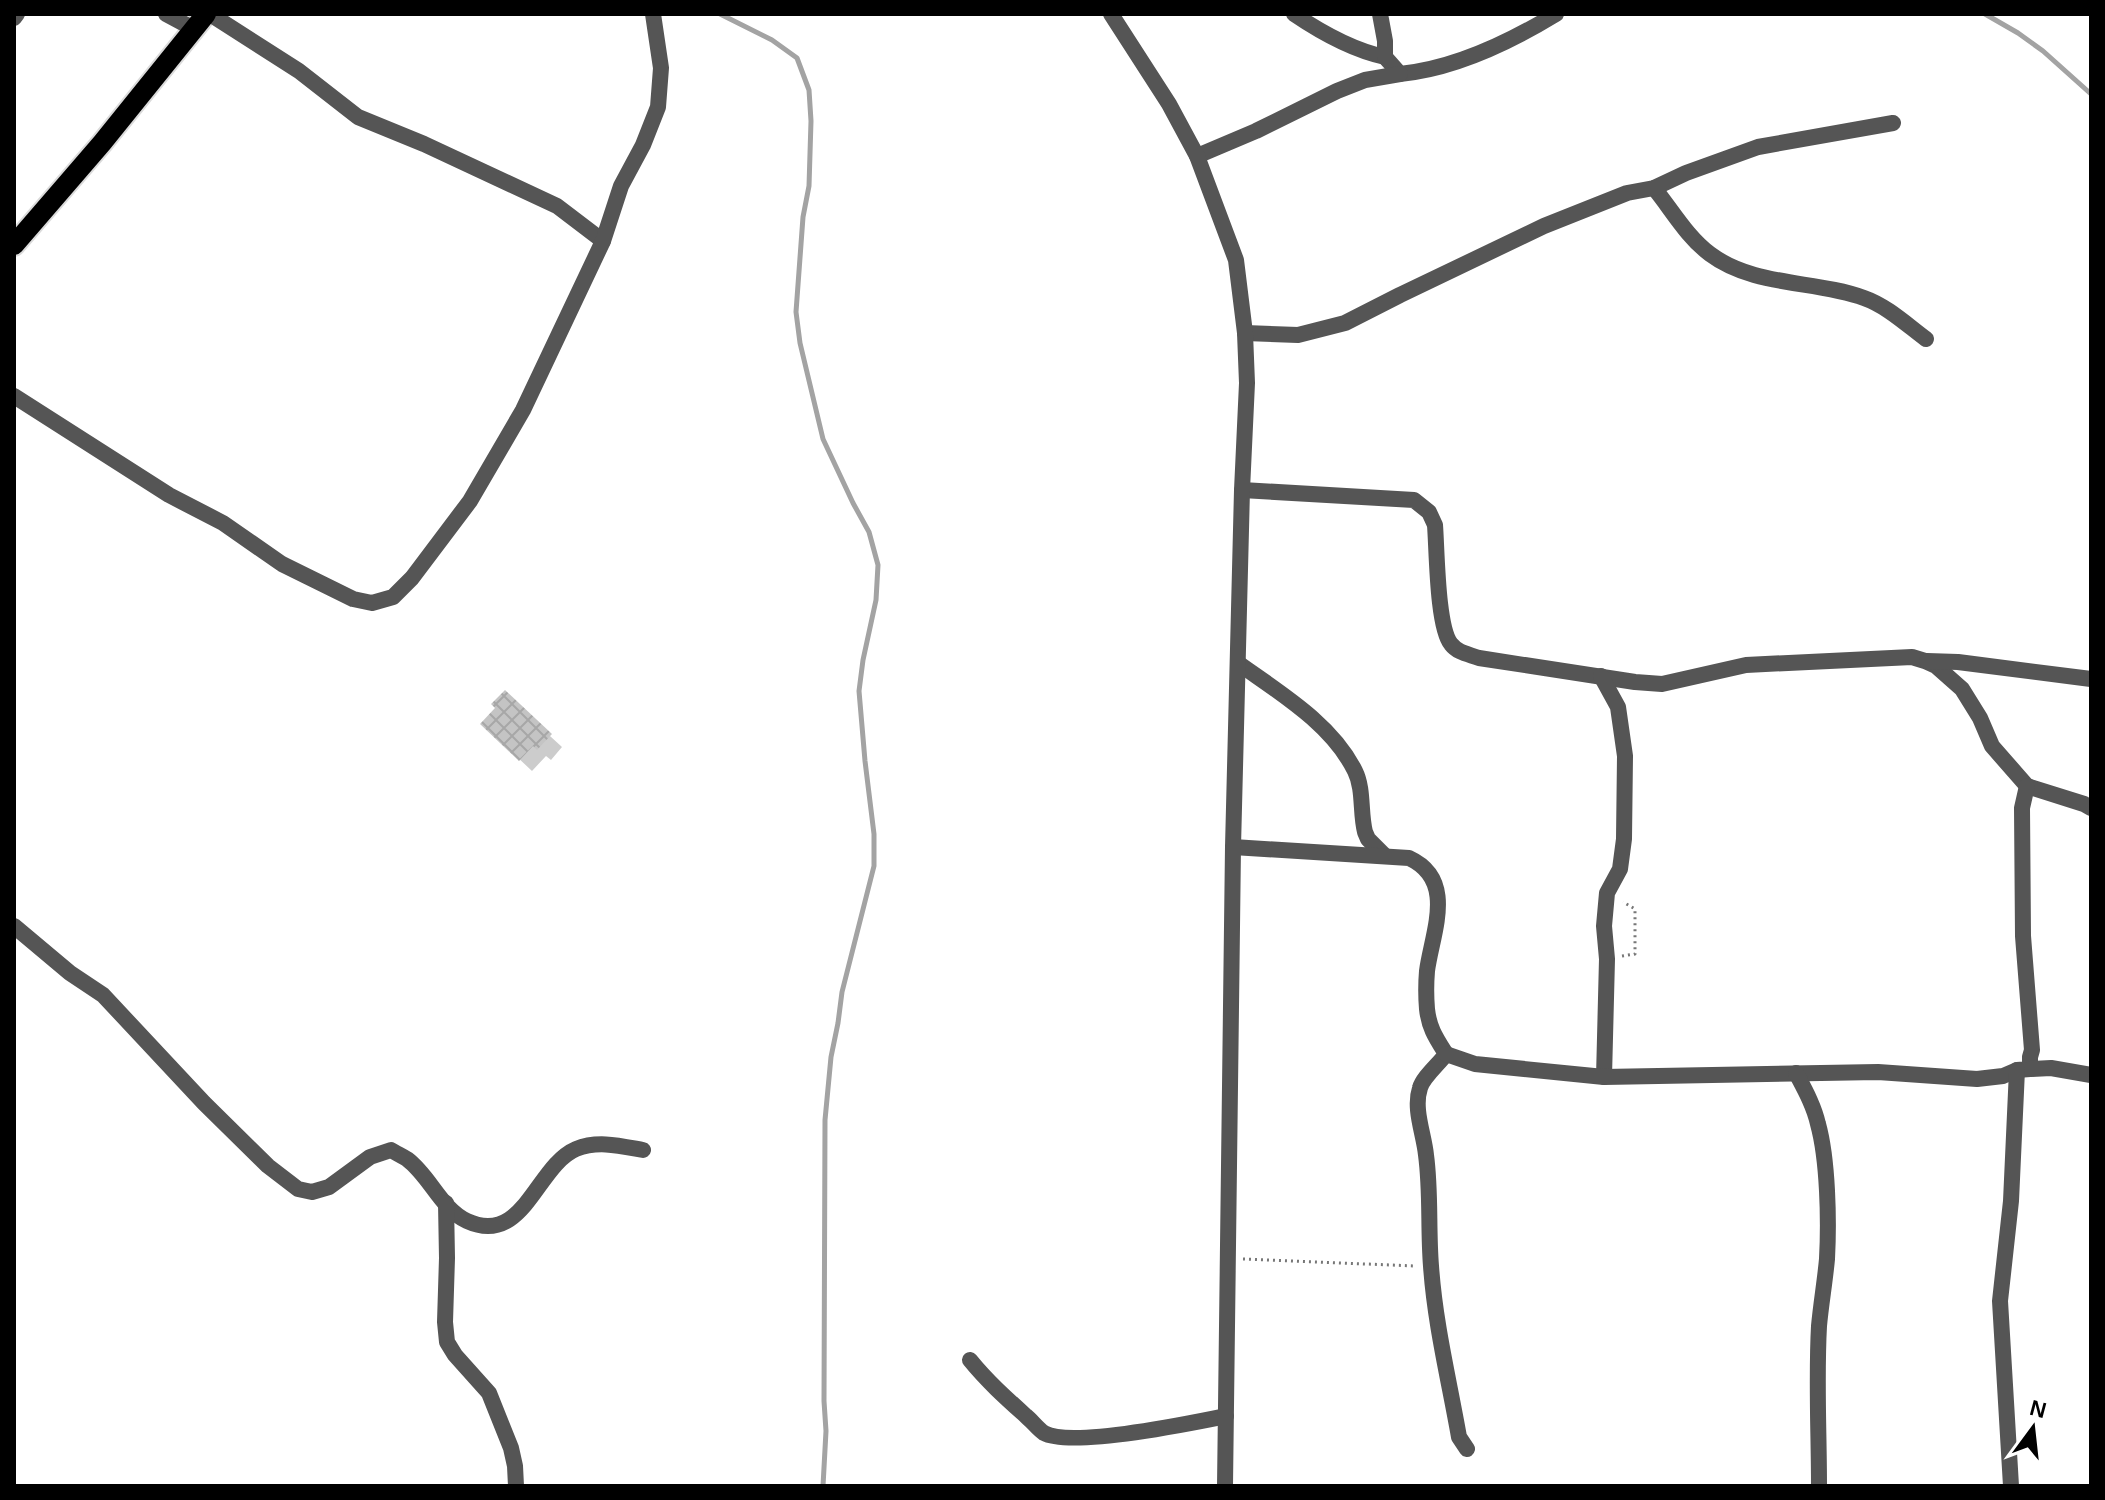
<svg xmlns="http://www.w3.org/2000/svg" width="2105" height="1500" font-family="Arial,sans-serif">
	<defs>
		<pattern id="building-cross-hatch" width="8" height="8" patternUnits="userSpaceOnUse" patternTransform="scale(2)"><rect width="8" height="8" fill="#c4c4c4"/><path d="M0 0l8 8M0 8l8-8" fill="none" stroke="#a7a7a7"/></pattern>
	</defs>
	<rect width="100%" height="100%" fill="#fff"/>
	<path fill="#0003" d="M482,724L550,736L562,747L551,760L546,756L532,771Z"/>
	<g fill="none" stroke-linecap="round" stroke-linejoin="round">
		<g stroke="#a3a3a3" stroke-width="5">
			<path d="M720,14L772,40L797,58L809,90L811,121L809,186L803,217L796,312L800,343L823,439L853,503L869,532L878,565L876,600L863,660L859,691L865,761L874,834V866L842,992L838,1023L831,1057L825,1120L824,1401L826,1431L823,1486"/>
			<path d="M1985,14L2018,33L2043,51L2091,94"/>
		</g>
	</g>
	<path fill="url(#building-cross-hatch)" d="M505,690L552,734L537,750L533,746L519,761L480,724L495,708L491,704Z"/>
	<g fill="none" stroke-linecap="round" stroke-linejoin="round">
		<defs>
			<path id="primary" d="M14,245L102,143L206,14"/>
		</defs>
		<use href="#primary" stroke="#dbdbdb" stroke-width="24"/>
		<g stroke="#777" stroke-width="3" stroke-dasharray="2 4" stroke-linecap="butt">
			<path d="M1622,956L1635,954V909L1623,902"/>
			<path d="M1243,1259L1415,1266"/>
		</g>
		<g stroke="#555" stroke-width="16">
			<path d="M166,14L194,29"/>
			<path d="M210,14L299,71L358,117L424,144L557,206L603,241"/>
			<path d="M1294,14C1322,33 1352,50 1385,57"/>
			<path d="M1380,14L1385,41V57L1400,74C1453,69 1510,42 1556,14"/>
			<path d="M14,18L17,14"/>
			<path d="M1197,156L1256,131L1337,91L1365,80L1400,74"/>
			<path d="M1654,188C1672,210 1687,237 1710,254C1754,287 1815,280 1864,298C1887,306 1907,325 1926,339"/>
			<path d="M1245,333L1298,335L1345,323L1400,295L1544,226L1627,193L1654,188L1686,173L1758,147L1893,123"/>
			<path d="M14,396L169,495L223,523L282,564L353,599L372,603L393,597L412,578L470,501L523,410L603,241L621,186L643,145L658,107L661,68L653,14"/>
			<path d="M1242,490L1414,500L1429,512L1435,525C1437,550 1437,627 1451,644C1458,653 1468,654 1479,658L1635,682L1662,684L1746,665L1912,657L1925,661L1936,666L1962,689L1980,718L1992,746L2027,786L2084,804L2091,808"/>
			<path d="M1927,661L1958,662L2091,679"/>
			<path d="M1238,663C1280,693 1332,724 1355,771C1364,789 1360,813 1365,832L1368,839L1385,856"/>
			<path d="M1601,676L1618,707L1625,756L1624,839L1620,869L1607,893L1604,926L1607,959L1604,1077"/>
			<path d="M1233,847L1409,858C1457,880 1432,933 1427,971C1426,983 1426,997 1427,1009C1429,1028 1436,1038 1446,1054C1439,1064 1423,1077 1420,1088C1413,1109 1424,1134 1426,1155C1431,1192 1428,1229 1431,1266C1435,1324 1449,1380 1459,1437L1467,1449"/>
			<path d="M14,926L70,973L103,995L204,1103L268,1166L298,1189L312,1192L329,1187L370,1157L391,1150C396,1153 402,1156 407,1159C430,1176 441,1209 467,1221C524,1247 536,1166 576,1149C598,1140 621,1146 643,1150"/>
			<path d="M1446,1054L1475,1064L1604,1077L1878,1072L1977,1079L2003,1076L2017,1070L2030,1069V1057L2032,1050L2023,936L2022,808L2027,786"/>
			<path d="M2030,1069L2051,1068L2091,1075"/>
			<path d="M1796,1073C1805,1090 1814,1106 1818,1124C1828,1160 1829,1221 1827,1259C1825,1281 1821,1304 1819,1326C1816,1380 1819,1432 1819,1486"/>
			<path d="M446,1203L447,1258L445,1322L447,1342L455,1355L489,1393L511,1448L515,1466L516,1486"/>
			<path d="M970,1360C987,1381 1006,1398 1026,1416C1032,1421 1038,1429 1044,1433C1071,1448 1192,1423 1226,1416"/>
			<path d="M2011,1486L2000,1301L2011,1201L2017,1070"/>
		</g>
		<path stroke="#555" stroke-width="16" d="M1111,14L1169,104L1197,156L1236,260L1245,333L1247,383L1242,490L1233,847L1225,1486"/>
		<use href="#primary" stroke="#000" stroke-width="20"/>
	</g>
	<rect width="2105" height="1500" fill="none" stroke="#000000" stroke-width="32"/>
	<g transform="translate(2033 1428) rotate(15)" stroke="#ffffff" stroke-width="6" paint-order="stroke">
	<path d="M0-6L14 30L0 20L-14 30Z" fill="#000000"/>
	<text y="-12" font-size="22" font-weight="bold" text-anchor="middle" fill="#000000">N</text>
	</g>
</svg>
